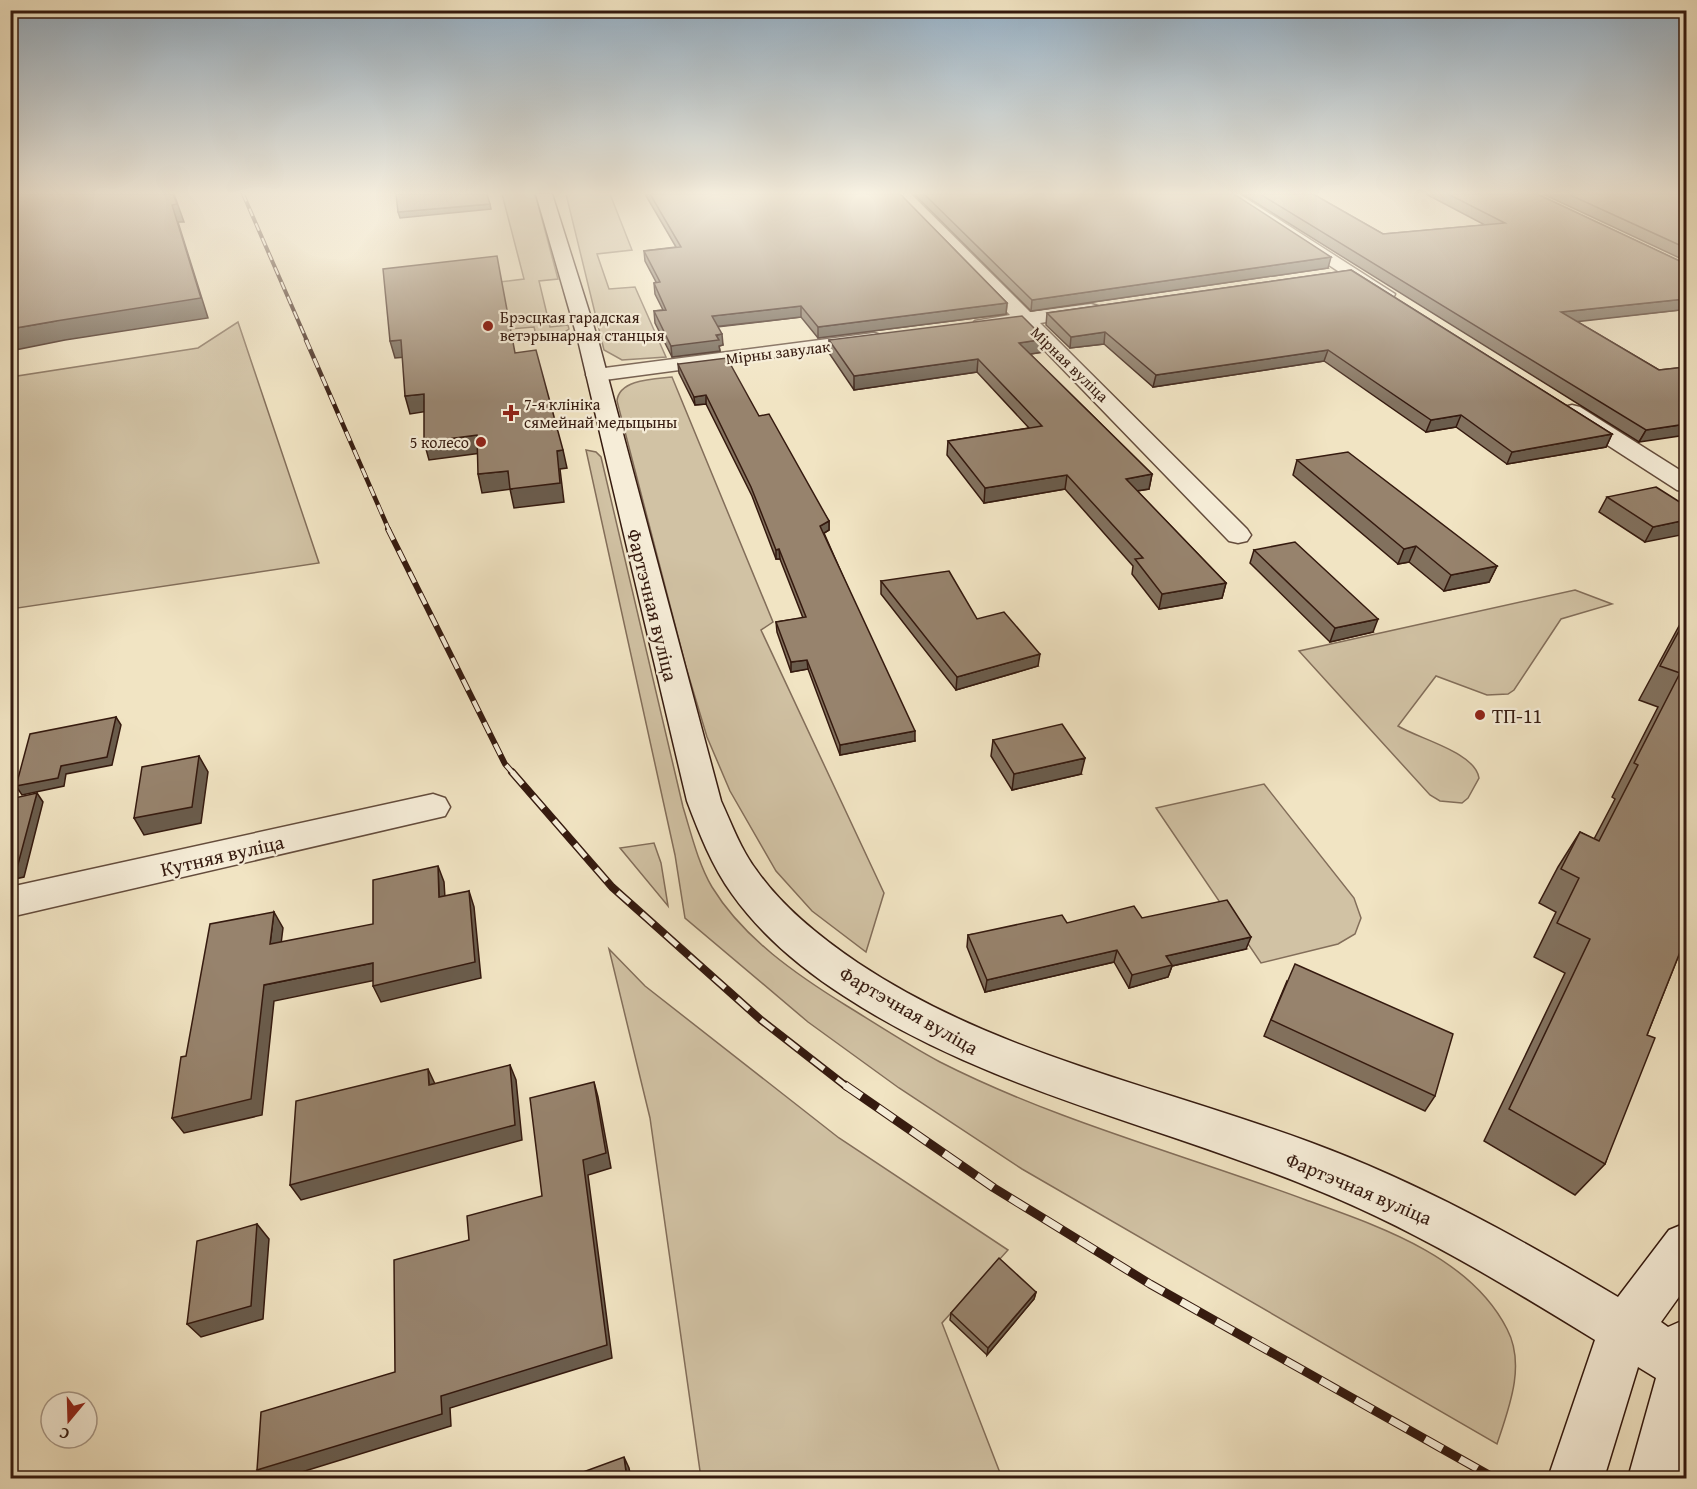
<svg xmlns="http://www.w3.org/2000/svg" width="1697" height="1489" font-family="'Gentium Book Plus',serif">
	<rect width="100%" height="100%" fill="#f1e4c3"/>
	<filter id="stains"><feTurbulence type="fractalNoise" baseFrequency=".00333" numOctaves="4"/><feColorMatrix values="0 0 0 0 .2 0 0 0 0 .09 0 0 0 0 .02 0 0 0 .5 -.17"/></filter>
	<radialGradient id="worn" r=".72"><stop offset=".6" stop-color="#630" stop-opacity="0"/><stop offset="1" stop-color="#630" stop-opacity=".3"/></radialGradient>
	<g fill="#d1c2a4" stroke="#836e5a" stroke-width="1.5">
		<path d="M502,194H533L536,197L558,279L539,281L550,327L568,325L569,329L563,333L537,339L534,327L510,329L473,285L524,279Z"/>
		<path d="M566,194H610L632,250L597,254L609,289L635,287L666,357L622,360L604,350Z"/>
		<path d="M238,322L319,563L11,609V377L198,348Z"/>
		<path d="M672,377L773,622L761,630L884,893L866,952L812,911L776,871L730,791L707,737L686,667L617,401C619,379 655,379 672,377Z"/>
		<path d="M586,450L596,452L601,457L683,807C691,833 698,863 712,887C743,938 797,975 847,1006C878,1025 908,1045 940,1062C1056,1121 1185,1155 1306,1200C1378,1226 1470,1256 1507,1329C1526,1365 1509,1408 1497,1444L1022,1169L899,1088L808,1022L685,918L675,855Z"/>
		<path d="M1575,590L1612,604L1561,619L1514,690L1508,694L1487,695L1436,676L1398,726C1419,739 1475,752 1479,778L1468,798L1462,803L1440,801L1430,795L1299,651Z"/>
		<path d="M1264,784L1354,898L1361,918L1355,934L1338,944L1261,963L1156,808Z"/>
		<path d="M654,843L661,863L668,906L620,848Z"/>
		<path d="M609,949L645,986L839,1138L1008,1250L942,1323L1002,1478H701L650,1118Z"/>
	</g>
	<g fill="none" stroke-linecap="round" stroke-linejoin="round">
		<defs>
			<g id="street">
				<path d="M894,194H911L1030,312L1091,304L1098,306L1101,310L1098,314L1040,323L1247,529L1251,535L1247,541L1238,543L1229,541L1021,326L982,331L975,329L972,325L975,321L1010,315Z"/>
				<path d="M1221,194H1239L1395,294L1393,298H1379Z"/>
				<path d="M874,333L881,335L884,339L881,343L597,381L589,380L586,375L589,370L597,369Z"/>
				<path d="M1572,405L1580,407L1686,474V492L1677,490L1564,417L1561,412L1564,407Z"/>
				<path d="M433,794L445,798L450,807L445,816L10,917V887Z"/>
			</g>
			<path id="secondary" d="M536,194H552L598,340L721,801C732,825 741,850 757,871C783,908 821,938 858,963C996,1055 1159,1086 1312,1143C1420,1183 1519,1238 1618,1297L1669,1230L1686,1223V1287L1661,1322L1668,1327L1686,1319V1467L1684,1478H1628L1656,1378L1638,1367L1604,1478H1548L1595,1340C1502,1283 1409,1226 1307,1186C1152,1123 986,1089 844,996C802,969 761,935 732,894C712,866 699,833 687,801L578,340Z"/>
		</defs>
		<use href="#street" stroke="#644c3c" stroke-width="3"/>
		<use href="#secondary" stroke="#351a0f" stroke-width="3"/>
		<use href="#street" fill="#f6edd8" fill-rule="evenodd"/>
		<use href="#secondary" fill="#f6edd8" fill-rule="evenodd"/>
		<defs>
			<path id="rail-far4" d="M243,194L307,341"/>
			<path id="rail-far3" d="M306,340L389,530"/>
			<path id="rail-far2" d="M388,529L505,764L513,773"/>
			<path id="rail-far1" d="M512,772L612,887L761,1020L847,1087"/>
			<path id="rail" d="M845,1085L994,1188L1150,1284L1494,1478"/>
		</defs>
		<use href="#rail-far4" stroke="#351a0f" stroke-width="4"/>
		<use href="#rail-far3" stroke="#351a0f" stroke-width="4.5"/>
		<use href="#rail-far2" stroke="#351a0f" stroke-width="6"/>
		<use href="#rail-far1" stroke="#351a0f" stroke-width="8"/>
		<use href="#rail" stroke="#351a0f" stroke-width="9"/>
		<use href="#rail-far4" stroke="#f6edd8" stroke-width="2" stroke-dasharray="8" stroke-linecap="butt"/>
		<use href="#rail-far3" stroke="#f6edd8" stroke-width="3" stroke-dasharray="10" stroke-linecap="butt"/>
		<use href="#rail-far2" stroke="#f6edd8" stroke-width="4" stroke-dasharray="12" stroke-linecap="butt"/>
		<use href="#rail-far1" stroke="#f6edd8" stroke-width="5" stroke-dasharray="16" stroke-linecap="butt"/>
		<use href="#rail" stroke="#f6edd8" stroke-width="7" stroke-dasharray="20" stroke-linecap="butt"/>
	</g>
	<g fill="#82715e" stroke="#351a0f" stroke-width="1.5">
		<path d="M645,194H900L1007,303L1006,314L818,338L801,317L717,327L723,345L719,346L720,351L672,357L655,323L654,311L663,310L655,294L654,283L656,282L645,261L644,251L676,247Z"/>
		<path d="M914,194H1234L1328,268L1031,311Z"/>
		<path d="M1242,194H1313L1383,234L1485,225L1426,194H1537L1686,264V313L1680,310L1576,321L1659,370L1686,367L1639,442Z"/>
		<path d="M1543,194H1686V261Z"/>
		<path d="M1351,270L1612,434L1606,447L1507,464L1456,427L1426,432L1324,361L1153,387L1104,344L1070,348L1046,325L1047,313Z"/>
		<path d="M829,340L1043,352L1030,354L1152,474L1149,489L1137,491L1226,583L1222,598L1159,609L1132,574L1133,566L1065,489L984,503L947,455L948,441L1029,428L977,372L854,390L829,353Z"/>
		<path d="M678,364L759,416L829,521V530L824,533L915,741L840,755L808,669L791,672L777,632L776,622L803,618L780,559H776L752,496L706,404L695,405L679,373Z"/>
		<path d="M1297,460L1497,566L1489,582L1444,591L1409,562L1398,564L1293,475Z"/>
		<path d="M1607,497L1686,506L1645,542L1599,512Z"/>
		<path d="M1254,550L1373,632L1330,642L1250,563Z"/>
		<path d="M881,581L977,619L1038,666L956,690L881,594Z"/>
		<path d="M1686,613V937L1647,1035L1605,1164L1575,1195L1484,1141L1565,973L1534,957L1556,912L1539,903L1558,867L1580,832L1594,839L1615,799L1612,797L1658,707L1639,700Z"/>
		<path d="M993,740L1081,774L1012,790L991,756Z"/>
		<path d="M1142,918L1246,949L1172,966L1168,977L1129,988L1114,962L985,992L967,947L968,935L1067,923Z"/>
		<path d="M1287,981L1435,1096L1425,1111L1264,1036Z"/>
		<path d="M1036,1292L1034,1299L987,1355L950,1320L951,1313Z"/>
	</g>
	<g fill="#6a5c4c" stroke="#351a0f" stroke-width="1.5">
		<path d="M174,194L184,222H178L208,318L65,340L10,351V329L56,321L172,205Z"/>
		<path d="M490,204L491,209L400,218L398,212Z"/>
		<path d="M1331,257L1328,268L1031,311L1032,300Z"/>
		<path d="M1685,299L1680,310L1556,324L1561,312Z"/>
		<path d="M1007,303L1006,314L818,338V327Z"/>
		<path d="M801,306V317L712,327V316Z"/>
		<path d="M1105,332L1104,344L1070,348L1071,337Z"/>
		<path d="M722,334L723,345L719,346L720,351L672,357L671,346Z"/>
		<path d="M1045,339L1043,352L1018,356L1019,343Z"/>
		<path d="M401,340L406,357L395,358L390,341Z"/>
		<path d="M1328,350L1324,361L1153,387L1156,375Z"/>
		<path d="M978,359L977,372L854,390V376Z"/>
		<path d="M424,394L429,411L410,414L405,396Z"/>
		<path d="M706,395V404L695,405L694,397Z"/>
		<path d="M1461,415L1456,427L1426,432L1431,420Z"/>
		<path d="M1686,424V435L1639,442L1646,430Z"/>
		<path d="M1612,434L1606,447L1507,464L1512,452Z"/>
		<path d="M477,435L481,453L429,460L424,442Z"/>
		<path d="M563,450L567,468L560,469L564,502L514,508L510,489L557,451Z"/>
		<path d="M508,471L512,489L482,493L478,474Z"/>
		<path d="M1152,474L1149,489L1123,493L1126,479Z"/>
		<path d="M1067,475L1065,489L984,503L985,488Z"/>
		<path d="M1686,520V534L1645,542L1653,527Z"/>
		<path d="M829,521V530L821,535L820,526Z"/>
		<path d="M1416,546L1409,562L1398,564L1404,549Z"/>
		<path d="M779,549L780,559H776V550Z"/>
		<path d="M1497,566L1489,582L1444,591L1451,575Z"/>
		<path d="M1226,583L1222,598L1159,609L1162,594Z"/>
		<path d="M1378,619L1373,632L1330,642L1335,628Z"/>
		<path d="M1040,654L1038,666L956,690L957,677Z"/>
		<path d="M807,660L808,669L791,672V662Z"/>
		<path d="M116,717L121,725L112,765L66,774L64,786L22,795L16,786L61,766Z"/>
		<path d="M915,731V741L840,755V745Z"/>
		<path d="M199,756L208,772L201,823L144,835L134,818Z"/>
		<path d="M1085,758L1081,774L1012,790L1014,774Z"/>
		<path d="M37,793L43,802L24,877L10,880V870Z"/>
		<path d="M438,866L444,882L446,914L439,897Z"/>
		<path d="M469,891L474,907L481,978L381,1002L373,986Z"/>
		<path d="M274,912L283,928L279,960L270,944Z"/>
		<path d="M1251,937L1246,949L1172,966L1168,977L1129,988L1132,975L1166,956Z"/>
		<path d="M1117,950L1114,962L985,992L987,980Z"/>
		<path d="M373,963L381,979L274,1001L262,1115L184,1133L172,1118L264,985Z"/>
		<path d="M510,1065L516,1080L522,1140L301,1200L290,1185Z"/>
		<path d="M428,1069L435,1084L429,1085Z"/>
		<path d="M594,1082L598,1097L611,1168L588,1175L612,1358L450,1408L451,1426L279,1479H267L257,1470L441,1396L583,1160Z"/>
		<path d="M257,1224L269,1239L263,1319L201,1337L187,1324Z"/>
		<path d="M1036,1292L1034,1299L987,1355L988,1348Z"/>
		<path d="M624,1457L629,1468L631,1479H627Z"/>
	</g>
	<g fill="#97836d" stroke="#351a0f" stroke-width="1.5">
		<path d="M10,194H173L177,204L172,205L201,298L56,321L10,329Z"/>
		<path d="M396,194H487L490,204L398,212Z"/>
		<path d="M650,194H900L1007,303L818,327L801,306L712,316L722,334L716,335L719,340L671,346L654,311L666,310L654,283L660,282L644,251L681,247Z"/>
		<path d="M924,194H1234L1331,257L1032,300Z"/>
		<path d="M1260,194H1313L1383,234L1505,223L1448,194H1537L1686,264V299H1685L1561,312L1659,370L1686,367V424L1646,430Z"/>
		<path d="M1568,194H1686V248Z"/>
		<path d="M497,256L515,353L536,350L563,450L557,451L560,483L510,489L508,471L478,474L477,435L424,442V394L405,396L401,340L390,341L383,269Z"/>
		<path d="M1351,270L1612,434L1512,452L1461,415L1431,420L1328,350L1156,375L1105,332L1071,337L1047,313Z"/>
		<path d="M1022,316L1045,339L1019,343L1152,474L1126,479L1226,583L1162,594L1135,559L1143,558L1067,475L985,488L948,441L1042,426L978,359L854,376L829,340Z"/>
		<path d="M727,358L759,416L769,414L829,521L820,526L915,731L840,745L807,660L791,662L776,622L806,617L779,549L776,550L751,487L706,395L694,397L678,364Z"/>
		<path d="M1348,452L1497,566L1451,575L1416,546L1404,549L1297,460Z"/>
		<path d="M1656,487L1686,506V520L1653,527L1607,497Z"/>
		<path d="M1295,542L1378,619L1335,628L1254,550Z"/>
		<path d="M949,571L977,619L1004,612L1040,654L957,677L881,581Z"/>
		<path d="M1686,618V937L1647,1035L1655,1038L1605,1164L1509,1109L1590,939L1557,923L1579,878L1561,869L1580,832L1599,841L1638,765L1634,763L1680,673L1660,666Z"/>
		<path d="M116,717L107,757L61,766L58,778L16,786L30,734Z"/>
		<path d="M1062,724L1085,758L1014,774L993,740Z"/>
		<path d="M199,756L192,807L134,818L142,767Z"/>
		<path d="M37,793L17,868L10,870V799Z"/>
		<path d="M438,866L439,897L469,891L475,962L373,986V963L264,985L251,1099L172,1118L181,1057L186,1056L210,924L274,912L270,944L373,924V880Z"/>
		<path d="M1227,900L1251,937L1166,956L1172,965L1132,975L1117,950L987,980L968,935L1062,915L1067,923L1134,906L1142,918Z"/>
		<path d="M1295,964L1453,1034L1435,1096L1271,1020Z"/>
		<path d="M510,1065L515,1125L290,1185L296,1101L428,1069L429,1085Z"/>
		<path d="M594,1082L606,1153L583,1160L607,1345L441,1396L442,1414L257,1470L261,1412L395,1372L394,1260L469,1240L467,1216L542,1196L530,1098Z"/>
		<path d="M257,1224L251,1306L187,1324L197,1241Z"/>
		<path d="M999,1258L1036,1292L988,1348L951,1313Z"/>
		<path d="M624,1457L627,1479H564Z"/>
	</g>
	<linearGradient id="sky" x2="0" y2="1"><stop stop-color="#92acc1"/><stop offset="0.48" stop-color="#f9f3e4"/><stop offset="1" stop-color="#f9f3e4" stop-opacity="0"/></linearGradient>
	<rect width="1697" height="402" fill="url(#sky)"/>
	<g fill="#8f2418" stroke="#f6edd8" stroke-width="2">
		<circle cx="488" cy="326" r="6"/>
		<path d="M508 404h6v6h6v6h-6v6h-6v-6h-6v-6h6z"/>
		<circle cx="481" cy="442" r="6"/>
		<circle cx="1480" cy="715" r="6"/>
	</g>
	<g text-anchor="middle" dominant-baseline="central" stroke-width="4.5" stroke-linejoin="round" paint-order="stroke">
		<g font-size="16" fill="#351a0f" stroke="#f6edd8" text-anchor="start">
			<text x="500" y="317">Брэсцкая гарадская<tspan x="500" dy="18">ветэрынарная станцыя</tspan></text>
			<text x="524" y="404">7-я клініка<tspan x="524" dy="18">сямейнай медыцыны</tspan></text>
			<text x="469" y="442" text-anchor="end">5 колесо</text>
		</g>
		<g font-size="16" fill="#351a0f" stroke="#f6edd8">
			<text transform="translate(778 352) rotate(-7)">Мірны завулак</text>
			<text transform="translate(1070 364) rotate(44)">Мірная вуліца</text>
		</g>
		<g font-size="20" fill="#351a0f" stroke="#f6edd8">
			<text transform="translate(653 605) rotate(76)">Фартэчная вуліца</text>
			<text transform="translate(222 855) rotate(-13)">Кутняя вуліца</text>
			<text transform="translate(909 1010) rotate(30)">Фартэчная вуліца</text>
			<text transform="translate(1359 1188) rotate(23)">Фартэчная вуліца</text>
		</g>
		<g font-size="20" fill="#351a0f" stroke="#f6edd8" text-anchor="start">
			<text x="1492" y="715">ТП-11</text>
		</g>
	</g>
	<rect width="1697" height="1489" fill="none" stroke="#f1e4c3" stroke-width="36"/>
	<rect x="12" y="12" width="1673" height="1465" fill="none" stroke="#351a0f" stroke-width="3"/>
	<rect x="18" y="18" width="1661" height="1453" fill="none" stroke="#351a0f" stroke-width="1.5"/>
	<g transform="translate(69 1420) rotate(199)"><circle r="28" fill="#f6edd8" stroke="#a99988" stroke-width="1.5"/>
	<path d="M0-4.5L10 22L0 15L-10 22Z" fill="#8f2418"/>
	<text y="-9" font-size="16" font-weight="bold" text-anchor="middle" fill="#351a0f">С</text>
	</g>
	<rect width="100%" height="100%" filter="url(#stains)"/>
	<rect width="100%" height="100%" fill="url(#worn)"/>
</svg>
